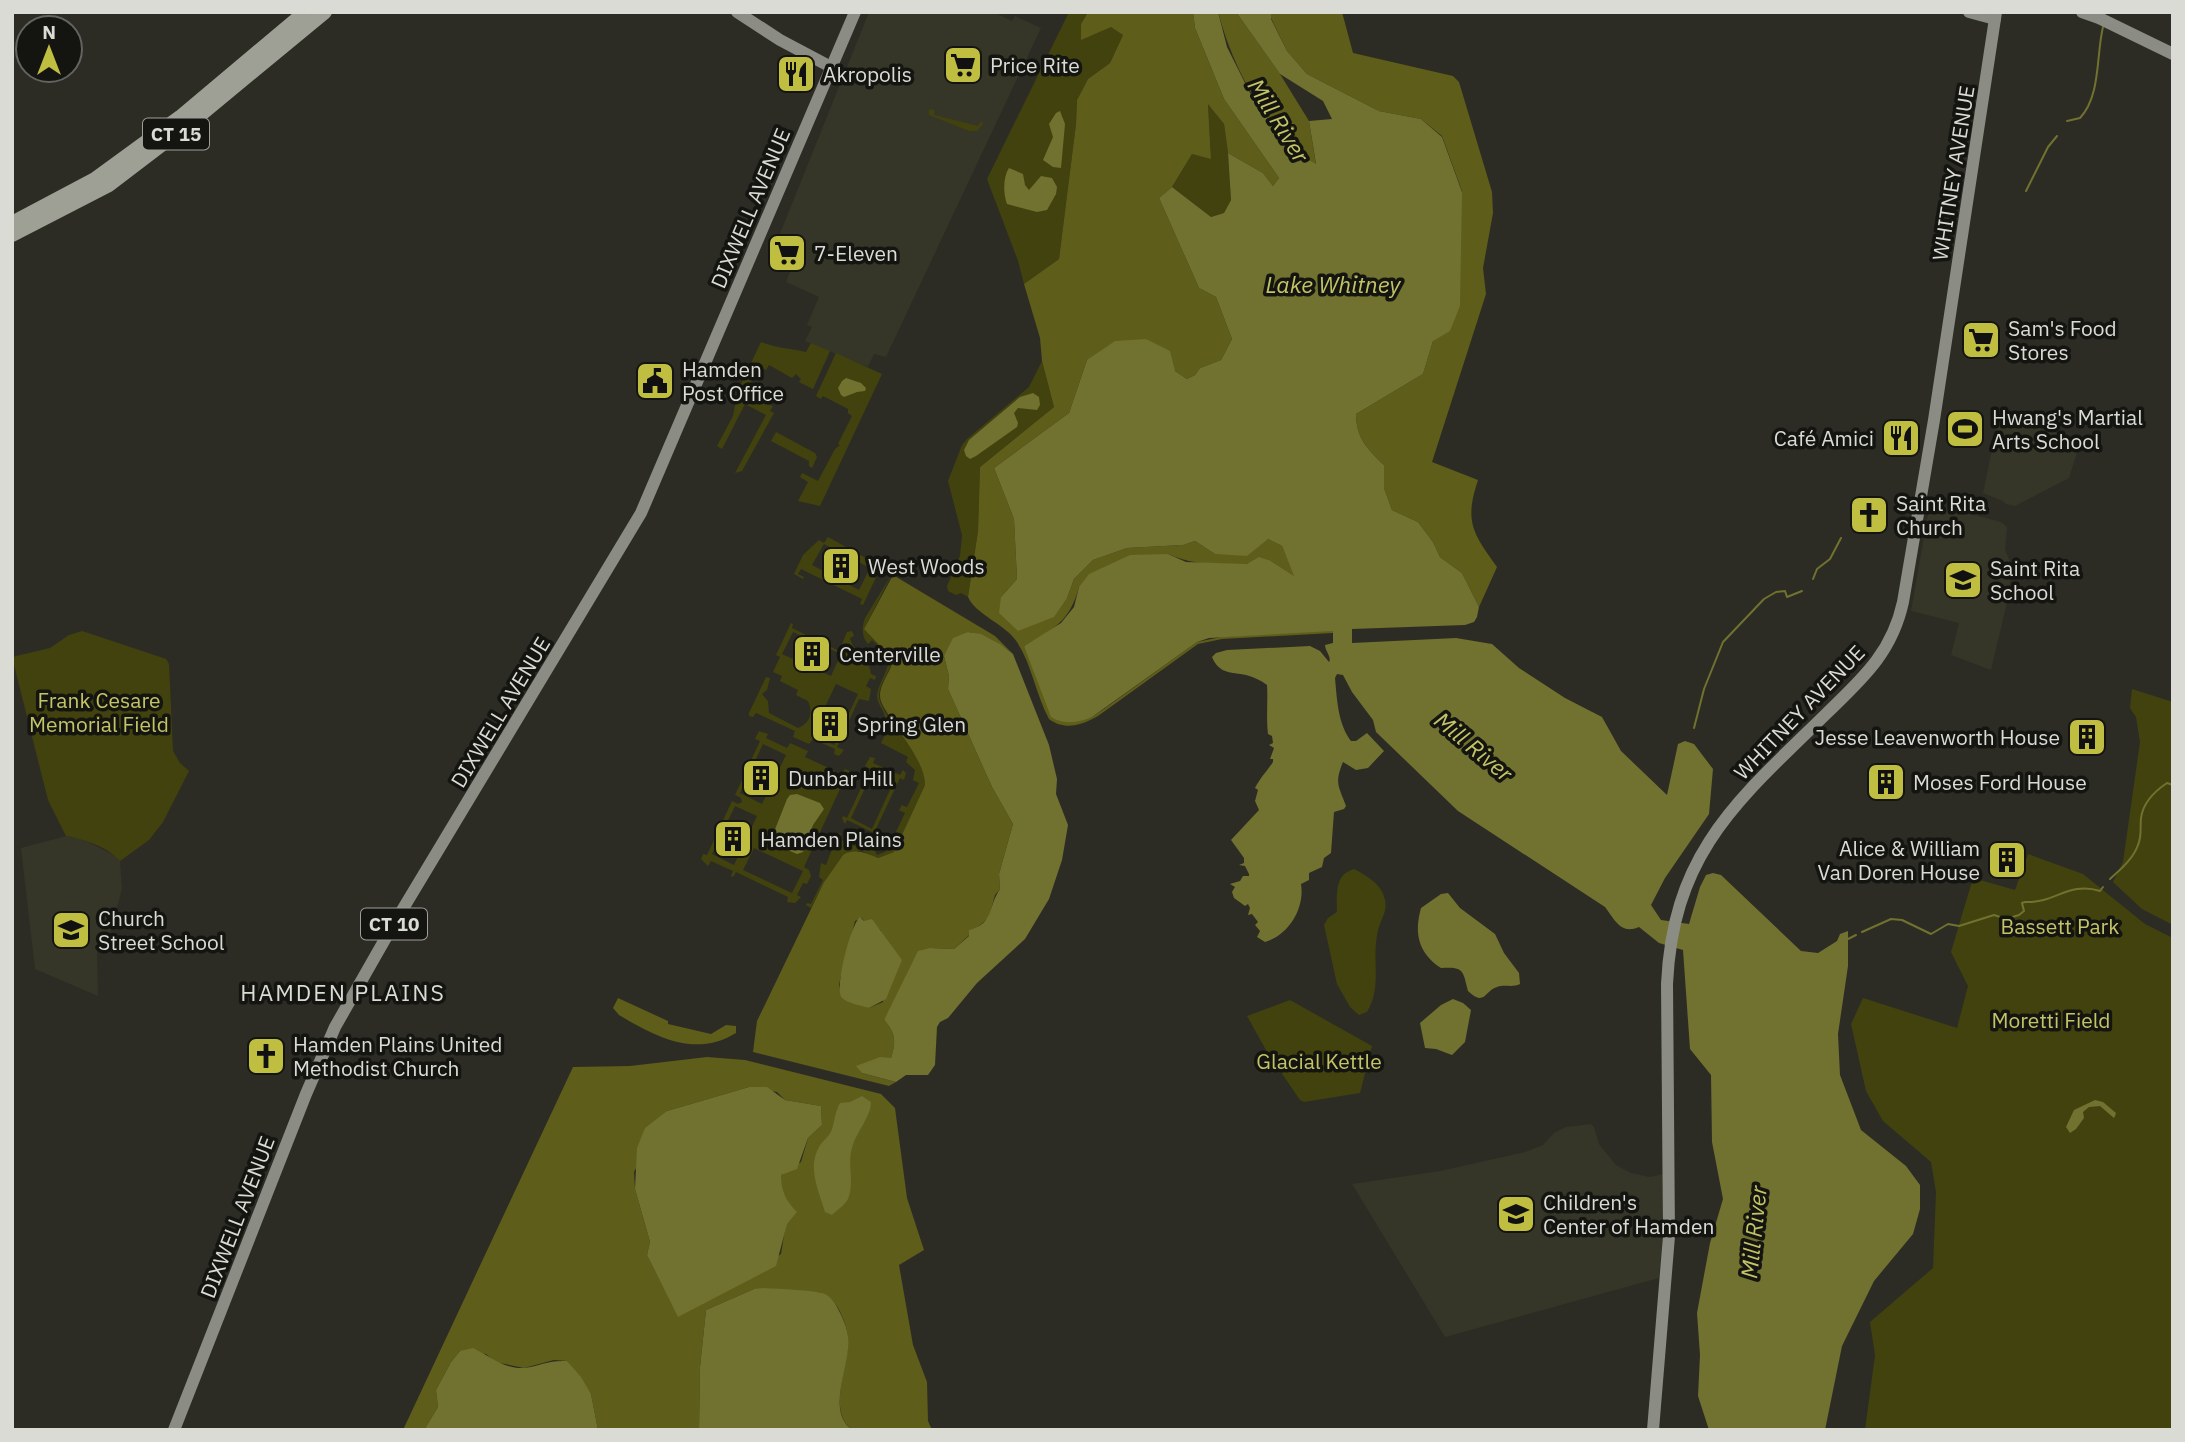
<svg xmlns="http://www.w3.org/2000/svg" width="2185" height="1442" font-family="'IBM Plex Sans',sans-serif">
	<rect width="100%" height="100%" fill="#2c2c24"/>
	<g fill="#353627">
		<path d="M869,12H993L1012,21L1015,16L1041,28L886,357L874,354L868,367L805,341L812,327L807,325L819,297L786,282L800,246L777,241Z"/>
		<path d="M1999,416L2081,440L2069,478L2015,506L2006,504L2003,501L1983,493Z"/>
		<path d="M1930,503L2001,522L2007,527L2005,549L2011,565L2009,594L1991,670L1951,655L1959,623L1911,611Z"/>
		<path d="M66,836L82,839L116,856L120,861L122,889L106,948L97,951L98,996L35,969L21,848Z"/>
		<path d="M1591,1124L1594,1127L1599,1144L1616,1165L1631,1173L1650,1177L1663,1174L1662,1243L1659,1278L1445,1337L1352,1184L1440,1171L1525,1152L1543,1145L1554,1133L1566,1127Z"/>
	</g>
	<g fill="#42420e" fill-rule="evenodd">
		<path d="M1069,12H1088L1081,24L1112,27L1123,35L1110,63L1088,79L1077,100L1076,124L1059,259L1024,284L1018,261L987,179Z"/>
		<path d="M1208,103L1224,124L1228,153L1231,200L1224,213L1211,217L1172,187L1192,154L1211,158Z"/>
		<path d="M929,109L934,110V115L978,126L981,121L983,124L977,131H969L929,115Z"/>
		<path d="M761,342C776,348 790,348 806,352L811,343L830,351L813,389L799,382L801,379L796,374L792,378L769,365L766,370L759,367L746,392L755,397L758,402L773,406L770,411L774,413L742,471L735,473L766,415L745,404L722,449L717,446L733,416L738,390Z"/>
		<path d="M836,353L882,374L820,506L798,501L808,482L800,477L802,473L818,481L835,449L840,445L838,444L852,416L848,413V409L823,396L821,399L816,396Z"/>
		<path d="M1042,361L1054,407L980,467L978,531L968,597L961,593L956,595L948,591L947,586L960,556L962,535L948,481L962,445L967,439L1029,387Z"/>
		<path d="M776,432L815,453L817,457L812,468L809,466V461L771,441Z"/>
		<path d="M828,537L873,562L878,567V573L863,605L860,604L862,599L801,569L798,574L804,577L803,579L794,574L803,555L819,540L824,543ZM824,544L870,568L859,590L812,565Z"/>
		<path d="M892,574L864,629L894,654C894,669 875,686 880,701C891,730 926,754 925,785L894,852L878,858L861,851L843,855L824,882L811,908L806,905L807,903L811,904L823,880L819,877L821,863L826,865L832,849L829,846L835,834L841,833L839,839L867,851L870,846L874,848L877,855L887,851L884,844L888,836L893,838L905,813L899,810L902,805L907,807L919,783L913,780L915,770L906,762L908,757L881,743L890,725L885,722C887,711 877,707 877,695C878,684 887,674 888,662H893V655L878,654L881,648L872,640L868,644C861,636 862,627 865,618Z"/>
		<path d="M791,623L793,624L792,628L839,651L847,632L852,631L854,636L850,638C853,653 870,658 871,674L876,676L875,680L870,678L866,686L871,689L869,701L859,699L837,747L844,750L839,756L834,754L835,749L813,739L809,744L793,737L795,731L756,713L753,717L749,716V713L766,677L770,678L767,690L762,694L768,701L769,713L798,728C811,723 813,712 808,701L796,695L798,690L780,681L782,676L773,672L780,657L776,655ZM793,632L841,654L831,676L782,654ZM836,684L858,694L834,745L812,734Z"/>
		<path d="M82,631L166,659L169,664L173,751L180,763L189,771L163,822L149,840L120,861C108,847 84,839 66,836L48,800L12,657L50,648L69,635Z"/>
		<path d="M2132,689L2173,702V925L2142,909L2113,882L2123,862L2140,742L2136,717L2130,708Z"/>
		<path d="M759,731L768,734L766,738L787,748L790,743L808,751L805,757L835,771L832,776L837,779L845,769L853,773L851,778L846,776L804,867L809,870L811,876L807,884L803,883L797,895L801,897L795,903L787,902L788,897L736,872L733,877L731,876L733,871L711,861L708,866L701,859L703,854L707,855L732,801L738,804L742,802L741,798L735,795L760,741L755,739ZM763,744L786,755L762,804L740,793ZM735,806L757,816L734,865L712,854ZM754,848L803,871L792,893L743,870Z"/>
		<path d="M870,757L875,758L873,763L900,775L903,770L906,773L904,780L900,778L875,831L880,834L874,839L872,838L874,833L847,820L845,824L842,819L843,816L847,818L870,769L865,766ZM874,769L895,779L872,829L851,818Z"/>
		<path d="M2028,854L2083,874L2145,924L2173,938V1430H1865L1875,1355L1870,1322L1933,1268L1936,1192L1931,1162L1883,1121L1866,1091L1851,1024L1863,998L1957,1028L1968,986L1951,952L1973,878L2015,890Z"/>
		<path d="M1354,869C1364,874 1379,883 1383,894C1390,910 1381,917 1378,931C1371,958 1383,986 1367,1012L1359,1015L1350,1007L1337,984L1324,925L1328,918L1337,912C1337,896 1334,874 1354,869Z"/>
		<path d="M1290,1000L1372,1046L1360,1093L1304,1102L1300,1100L1266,1050L1247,1016Z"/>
	</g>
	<g fill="#5e5d1a" fill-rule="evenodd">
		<path d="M1088,12H1193L1195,28L1224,99L1279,178L1273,186L1263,173L1228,153L1224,124L1208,104L1211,159L1192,154L1172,187L1159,198L1199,288L1216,297L1232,339L1221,360L1200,368L1195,375L1187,379L1175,371L1087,360L1069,413L994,468L1014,519L1017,579L1001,597L1067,598L1074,579L1093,560L1127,548L1183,545L1195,541L1215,554L1268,539L1282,546L1295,577L1271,561C1238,566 1199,568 1168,554L1079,587C1069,623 1054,628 1024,646L1074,722L1092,717L1104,709L1197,642L1221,637L1333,630V633L1222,639L1198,644L1098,716C1082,725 1065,731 1049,719C1036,695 1032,665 1017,642C1005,624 975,614 968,597L978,531L980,467L1054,407L1042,361L1040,338L1024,284L1059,259L1076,124L1077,100L1088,79L1110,63L1123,35L1111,27L1081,40V24Z"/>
		<path d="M1218,12H1236L1280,74L1309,121L1316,165C1266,133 1233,68 1218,12Z"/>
		<path d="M1271,12H1342L1353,53L1453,76L1459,82L1492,192L1493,213L1483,268L1486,294L1432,462L1478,480C1464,522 1473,533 1497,567L1479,607L1462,573L1440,557L1433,542L1418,522L1392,510L1384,488V465C1368,450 1356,438 1356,414L1423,374L1433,341L1462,191L1442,136L1421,119L1379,111L1307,74L1287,51L1271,18Z"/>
		<path d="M893,575L995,636L1013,654C999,643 986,635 968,632L944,656L949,676L948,689L992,787L1013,824L999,874L1000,889L995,895L989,917L954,949L930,948L884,1020C896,1033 896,1042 891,1058L862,1073L896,1082L889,1086L753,1052L757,1021L824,882L843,855C855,848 866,853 878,858L894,852L925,785C925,762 901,736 889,716C886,710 880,703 880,696C880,681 894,669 894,654H888L864,629ZM862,918L864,921L873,922L881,931L883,1002L869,1008L842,998L839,985L841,975L855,921Z"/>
		<path d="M618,998L668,1021V1024L711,1034L726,1025L736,1026V1033C695,1058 656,1037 619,1015L613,1008Z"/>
		<path d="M707,1057L745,1060L881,1094L895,1108L907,1198L924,1250L899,1265L913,1345L927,1382L928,1421L932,1430H853C826,1413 849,1366 848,1340C848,1329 843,1317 838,1308C833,1299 827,1295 817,1292L754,1289L706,1310L700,1367L699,1430H598L591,1394L567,1361L554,1360L524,1368L495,1362L486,1354L460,1351L451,1362L436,1390L438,1407L424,1430H403L573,1067L630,1066ZM749,1087L777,1092L785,1100L821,1106L822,1125L808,1138L801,1162L781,1175V1190L789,1204L781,1254L678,1316L647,1255L650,1242L635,1189L634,1172L667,1111Z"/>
	</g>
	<g fill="#717130">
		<path d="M1193,12H1218L1227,47L1250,93L1297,153L1316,164L1309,121L1332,119L1323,101L1280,74L1236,12H1271V19L1287,51L1307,74L1379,111L1421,119L1442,137L1462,192L1460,306L1450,331L1433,341L1423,374L1356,414C1356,438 1368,450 1384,465V488L1392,510L1418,522L1433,542L1440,557L1462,573L1479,607L1477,617L1474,622L1465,625L1352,629V643L1456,638L1492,644L1519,668L1565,698L1602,717L1621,751L1667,795L1678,744L1685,741L1694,744L1713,769L1709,814L1665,878L1651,905L1661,920L1689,924L1700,887L1706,875L1713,873L1721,875L1801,951L1818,953L1837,941L1840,934L1848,931V966L1838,1034L1840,1075L1861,1130L1906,1166L1920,1185V1209L1913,1234L1874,1281L1842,1346L1825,1430H1709L1698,1396L1700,1355L1697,1313L1710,1243L1723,1199L1712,1142L1711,1075L1690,1049L1683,950L1659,943L1639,927C1621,935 1615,920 1605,907L1458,811L1376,732L1373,720L1352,692L1343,675L1337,674L1335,678C1337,700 1338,724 1351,741H1356L1367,733L1384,751L1368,768L1356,770L1343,762C1334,784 1339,786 1346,806L1344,809L1334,812L1331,853L1324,858L1322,867L1309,873V880L1301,884C1305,908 1289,935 1265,942L1257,937L1260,931L1255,925L1258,922L1252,914L1248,915L1250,908L1248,904L1245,906L1234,898L1232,892L1235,887L1230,884L1240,881L1243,876H1249V874L1245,866L1239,865L1244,863V858L1231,840L1259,810L1255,801L1258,790L1255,788C1260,778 1267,771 1273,762V759H1270L1274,748L1269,745L1273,743L1272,736L1268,734C1266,717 1268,702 1267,685C1260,680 1254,677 1246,675C1231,672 1219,674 1212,657L1216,653L1227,650L1310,646L1320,651L1329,662C1332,657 1325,651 1325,645L1333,643V631L1209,638L1197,642L1092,717C1078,723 1064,725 1051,717L1024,646L1061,623L1074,607L1079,587L1089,574L1130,555L1168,554L1186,562L1247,564L1259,557L1271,561L1294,576L1282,546L1268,539L1247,556L1215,554L1195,541L1183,545L1127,548L1093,560L1074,579L1067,598L1054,617L1018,631L999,613L1001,597L1017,579L1014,519L994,468L1069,413L1087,360L1115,341L1146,339L1170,351L1175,371L1187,379L1195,375L1200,368L1221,360L1232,339L1216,297L1199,288L1159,198L1172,187L1211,217L1224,213L1231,200L1228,153L1263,173L1273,186L1279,178L1224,99L1195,28Z"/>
		<path d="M1060,111L1065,124L1061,168L1053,167L1043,160L1053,137L1049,124L1056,113Z"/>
		<path d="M1009,168L1023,174L1025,185L1029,190L1041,176L1052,178L1057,187L1056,194L1047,210L1037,212L1007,204C1003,193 1003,177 1009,168Z"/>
		<path d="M846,378L861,383L866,388L865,391L857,392L844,397L841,395L838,388L842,381Z"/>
		<path d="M1033,393L1039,397L1040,405L1037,410L1018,408L1014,413L1018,423L1017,427L976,456L970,459L966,456L964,450L969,440L1020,397Z"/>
		<path d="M968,632L981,634L1000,644L1013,654L1049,745L1057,779L1056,794L1068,825L1062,860L1049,899L1025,939L977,983L948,1018L940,1022L937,1027L935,1065L928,1075H906L896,1082L862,1073L856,1066L880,1057L891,1058C896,1042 896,1033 884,1020L918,951L930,948L954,949L969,936V930C994,924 988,906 1000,889L999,874L1013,824L992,787L948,689L949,676L944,656L953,638Z"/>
		<path d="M797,794L820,803L824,809L813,825L803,852L797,854L776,845L772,837L787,799L790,795Z"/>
		<path d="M1448,893L1460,908L1495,934L1504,953L1519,973L1520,984C1512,988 1505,984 1497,987C1484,991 1485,1007 1468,991C1463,972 1465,966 1441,968C1418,953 1414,933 1421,908L1441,894Z"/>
		<path d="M860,917L864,921L872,919L902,960L886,999L869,1008C862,1006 847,1003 842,998C834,988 851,924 860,917Z"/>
		<path d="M1453,999L1463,1003L1471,1010L1465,1042L1452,1055L1436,1049L1425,1048L1420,1023L1441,1005Z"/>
		<path d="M749,1087H767L785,1100L821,1106L822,1125L808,1138L797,1169L781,1175C781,1191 786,1201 797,1212L787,1224L776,1266L678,1317L647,1255L650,1242L635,1189L637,1148L645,1128L667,1111Z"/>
		<path d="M862,1096L871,1102C871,1117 856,1132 852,1148C847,1164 855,1183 848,1199C845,1205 837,1210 832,1215L825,1212C819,1191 807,1168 819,1147C822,1141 830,1136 832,1129C835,1119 835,1112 840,1103L850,1102Z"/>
		<path d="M2095,1100L2103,1102L2116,1113L2115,1116L2114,1118L2100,1106L2089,1107L2083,1112L2084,1118L2076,1129L2070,1133L2066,1127L2074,1110Z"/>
		<path d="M765,1288C777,1289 816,1290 825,1294C832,1298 836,1304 839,1311C843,1318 847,1328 848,1336C852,1364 824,1412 853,1430H699L700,1367L706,1310L754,1289Z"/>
		<path d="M473,1348C490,1356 503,1369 524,1368C540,1366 548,1360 567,1361L581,1377L591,1394L598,1430H424L438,1407L436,1390L451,1362L460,1351Z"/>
	</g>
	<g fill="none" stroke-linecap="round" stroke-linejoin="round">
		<g stroke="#717130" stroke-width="2">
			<path d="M2067,121L2080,118C2101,96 2096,55 2103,27"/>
			<path d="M2026,191L2048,147L2057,136"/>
			<path d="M1813,579L1817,569L1830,559L1841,538"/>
			<path d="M1694,728L1704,689L1723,642L1764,599L1776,592L1785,591L1787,597L1802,591"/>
			<path d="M2110,879C2121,869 2133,859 2138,845C2142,836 2140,827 2141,818C2143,803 2155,791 2167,783L2173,785"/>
			<path d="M1862,932L1891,919L1902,920L1931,934L1948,924L1959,926L1994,915L2006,919L2019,915L2024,911L2022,903L2025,902C2054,904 2069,881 2100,891L2103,887"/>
			<path d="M1848,939L1856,935"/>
		</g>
		<g stroke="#8b8c84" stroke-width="12">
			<path d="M737,12L780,40L831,67"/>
			<path d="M1969,12L1995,19"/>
			<path d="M2082,12L2099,18L2173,54"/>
			<path d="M174,1430L306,1094L335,1027L392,927L641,513L855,12"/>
			<path d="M1653,1430L1669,1236L1667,984C1673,852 1738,800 1826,714C1862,679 1892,653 1903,602L1934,420L1996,12"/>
		</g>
		<g stroke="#9e9f95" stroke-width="14">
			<path d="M12,223L95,179L180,117L305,12"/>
			<path d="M12,235L109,185L193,121L325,12"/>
		</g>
	</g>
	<defs>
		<symbol id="supermarket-square" viewBox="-11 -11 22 22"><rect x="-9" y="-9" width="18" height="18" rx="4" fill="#c0be41" stroke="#141411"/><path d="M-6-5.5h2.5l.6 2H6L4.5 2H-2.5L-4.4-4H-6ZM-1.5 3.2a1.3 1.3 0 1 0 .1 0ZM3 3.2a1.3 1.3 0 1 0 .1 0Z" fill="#111"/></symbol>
		<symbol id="restaurant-square" viewBox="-11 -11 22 22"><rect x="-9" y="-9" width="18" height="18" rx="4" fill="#c0be41" stroke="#141411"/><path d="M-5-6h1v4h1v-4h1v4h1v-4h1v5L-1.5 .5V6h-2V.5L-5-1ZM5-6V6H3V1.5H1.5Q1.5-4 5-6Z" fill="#111"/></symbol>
		<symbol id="civic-square" viewBox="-11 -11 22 22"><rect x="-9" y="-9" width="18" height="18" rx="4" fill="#c0be41" stroke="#141411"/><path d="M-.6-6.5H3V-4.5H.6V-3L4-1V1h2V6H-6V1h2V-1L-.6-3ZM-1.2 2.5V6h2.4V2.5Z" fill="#111"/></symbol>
		<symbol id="stadium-square" viewBox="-11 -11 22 22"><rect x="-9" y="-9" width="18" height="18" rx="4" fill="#c0be41" stroke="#141411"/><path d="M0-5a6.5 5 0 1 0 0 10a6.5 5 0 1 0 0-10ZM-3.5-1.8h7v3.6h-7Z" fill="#111"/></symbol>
		<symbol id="church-square" viewBox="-11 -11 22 22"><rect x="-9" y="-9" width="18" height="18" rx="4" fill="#c0be41" stroke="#141411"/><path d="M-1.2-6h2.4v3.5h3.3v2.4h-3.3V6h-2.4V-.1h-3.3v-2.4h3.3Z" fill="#111"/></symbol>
		<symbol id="building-square" viewBox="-11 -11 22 22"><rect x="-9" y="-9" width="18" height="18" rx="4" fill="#c0be41" stroke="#141411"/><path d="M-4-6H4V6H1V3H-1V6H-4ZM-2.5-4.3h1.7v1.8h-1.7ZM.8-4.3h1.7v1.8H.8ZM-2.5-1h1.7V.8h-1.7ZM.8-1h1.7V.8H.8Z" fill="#111"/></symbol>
		<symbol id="school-square" viewBox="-11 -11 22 22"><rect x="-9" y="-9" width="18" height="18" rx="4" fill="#c0be41" stroke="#141411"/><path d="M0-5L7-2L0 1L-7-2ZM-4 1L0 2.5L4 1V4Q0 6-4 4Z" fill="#111"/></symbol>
	</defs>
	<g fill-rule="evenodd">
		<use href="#supermarket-square" x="941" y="43" width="44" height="44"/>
		<use href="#restaurant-square" x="774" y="52" width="44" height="44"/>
		<use href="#supermarket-square" x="765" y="231" width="44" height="44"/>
		<use href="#supermarket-square" x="1959" y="318" width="44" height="44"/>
		<use href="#civic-square" x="633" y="359" width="44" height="44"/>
		<use href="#stadium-square" x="1943" y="407" width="44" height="44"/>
		<use href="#restaurant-square" x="1879" y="416" width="44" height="44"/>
		<use href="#church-square" x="1847" y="493" width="44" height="44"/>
		<use href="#building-square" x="819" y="544" width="44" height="44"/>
		<use href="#school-square" x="1941" y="558" width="44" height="44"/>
		<use href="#building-square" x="790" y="632" width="44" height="44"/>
		<use href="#building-square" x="808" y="702" width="44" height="44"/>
		<use href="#building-square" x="2065" y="715" width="44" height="44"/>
		<use href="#building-square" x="739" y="756" width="44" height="44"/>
		<use href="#building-square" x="1864" y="760" width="44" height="44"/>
		<use href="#building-square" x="711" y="817" width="44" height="44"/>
		<use href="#building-square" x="1985" y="838" width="44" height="44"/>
		<use href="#school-square" x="49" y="908" width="44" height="44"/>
		<use href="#church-square" x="244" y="1034" width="44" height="44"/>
		<use href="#school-square" x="1494" y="1192" width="44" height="44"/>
	</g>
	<g text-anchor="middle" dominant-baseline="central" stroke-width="7" stroke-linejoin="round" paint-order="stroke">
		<g fill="#141411" stroke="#9f9f9a" stroke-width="2">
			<rect x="143" y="118.5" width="66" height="31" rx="5"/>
			<rect x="361" y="908.5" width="66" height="31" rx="5"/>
		</g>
		<g font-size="19" font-weight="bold" fill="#dadbd5">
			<text x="176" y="134">CT 15</text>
			<text x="394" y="924">CT 10</text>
		</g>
		<g font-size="21" fill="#dadbd5" stroke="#141411" text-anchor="start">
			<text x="990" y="65">Price Rite</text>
			<text x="823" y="74">Akropolis</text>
			<text x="814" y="253">7-Eleven</text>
			<text x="2008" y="328">Sam's Food<tspan x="2008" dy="24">Stores</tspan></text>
			<text x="682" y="369">Hamden<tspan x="682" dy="24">Post Office</tspan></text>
			<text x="1992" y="417">Hwang's Martial<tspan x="1992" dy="24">Arts School</tspan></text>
			<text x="1874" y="438" text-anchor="end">Café Amici</text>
			<text x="1896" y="503">Saint Rita<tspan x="1896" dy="24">Church</tspan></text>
			<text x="868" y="566">West Woods</text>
			<text x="1990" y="568">Saint Rita<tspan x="1990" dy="24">School</tspan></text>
			<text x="839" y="654">Centerville</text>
			<text x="857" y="724">Spring Glen</text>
			<text x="2060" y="737" text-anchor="end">Jesse Leavenworth House</text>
			<text x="788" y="778">Dunbar Hill</text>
			<text x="1913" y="782">Moses Ford House</text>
			<text x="760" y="839">Hamden Plains</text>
			<text x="1980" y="848" text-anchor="end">Alice &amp; William<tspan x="1980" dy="24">Van Doren House</tspan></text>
			<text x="98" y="918">Church<tspan x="98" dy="24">Street School</tspan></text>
			<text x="293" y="1044">Hamden Plains United<tspan x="293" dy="24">Methodist Church</tspan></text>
			<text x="1543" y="1202">Children's<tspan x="1543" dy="24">Center of Hamden</tspan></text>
		</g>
		<g font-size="21" fill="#dadbd5" stroke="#141411">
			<text transform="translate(1953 173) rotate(-81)">WHITNEY AVENUE</text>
			<text transform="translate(750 208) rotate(-67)">DIXWELL AVENUE</text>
			<text transform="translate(500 712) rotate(-59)">DIXWELL AVENUE</text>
			<text transform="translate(1799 712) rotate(-46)">WHITNEY AVENUE</text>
			<text transform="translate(237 1217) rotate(-69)">DIXWELL AVENUE</text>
		</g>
		<g font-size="21" fill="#c4c466" stroke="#141411">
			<text x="99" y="700">Frank Cesare<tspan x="99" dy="24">Memorial Field</tspan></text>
			<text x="2060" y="926">Bassett Park</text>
			<text x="2051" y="1020">Moretti Field</text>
			<text x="1319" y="1061">Glacial Kettle</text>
		</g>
		<g font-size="23" font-style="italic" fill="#c4c466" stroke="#141411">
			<text transform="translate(1279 120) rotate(58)">Mill River</text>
			<text x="1333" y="284">Lake Whitney</text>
			<text transform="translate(1474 746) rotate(40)">Mill River</text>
			<text transform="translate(1753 1232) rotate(-84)">Mill River</text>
		</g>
		<g font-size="23" letter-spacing="2" fill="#dadbd5" stroke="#141411">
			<text x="343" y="992">HAMDEN PLAINS</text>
		</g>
	</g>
	<rect width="2185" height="1442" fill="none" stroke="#dadbd5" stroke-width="28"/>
	<g transform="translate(49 49)"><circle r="33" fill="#141411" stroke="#63645f" stroke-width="2"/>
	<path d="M0-5L12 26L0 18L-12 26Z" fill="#c0be41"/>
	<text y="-10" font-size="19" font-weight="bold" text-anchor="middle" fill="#dadbd5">N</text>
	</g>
</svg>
